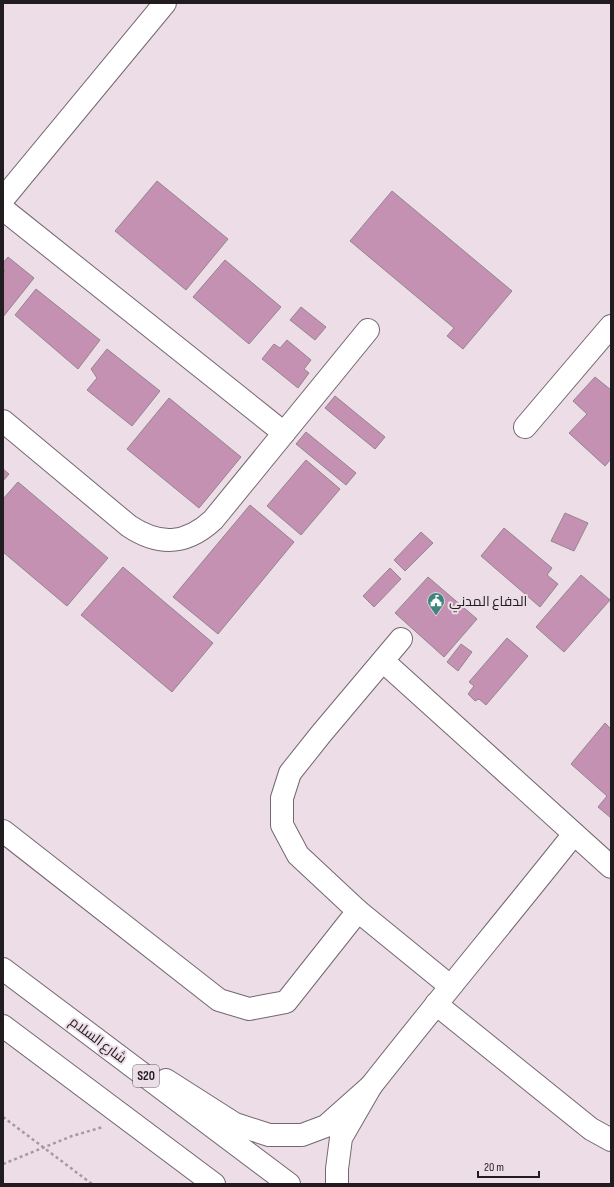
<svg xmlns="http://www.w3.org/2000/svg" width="614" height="1187" font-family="'Sofia Sans Condensed',Cairo,sans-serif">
	<rect width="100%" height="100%" fill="#ecdde7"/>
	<g fill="#c591b3" stroke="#93858e">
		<path d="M157,181L228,239L186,290L115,231Z"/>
		<path d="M392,191L512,291L463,349L447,336L454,328L350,241Z"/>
		<path d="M8,257L34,278L3,317V274L5,271L3,269V263Z"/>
		<path d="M225,260L281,307L249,344L193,297Z"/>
		<path d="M36,289L100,340L78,369L15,315Z"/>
		<path d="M301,307L326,327L315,340L290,320Z"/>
		<path d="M287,340L311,360L304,369L309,373L298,388L262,359L274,344L280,348Z"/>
		<path d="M107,349L160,391L132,426L87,390L97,378L91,369Z"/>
		<path d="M595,377L611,390V459L605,466L569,433L587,414L573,401Z"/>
		<path d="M335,396L385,437L375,449L325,408Z"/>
		<path d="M169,398L241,457L199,508L127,449Z"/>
		<path d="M306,432L356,473L346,485L296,444Z"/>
		<path d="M306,460L340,489L301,535L267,506Z"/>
		<path d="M3,469L9,474L3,481Z"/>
		<path d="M18,482L108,558L67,606L3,552V499Z"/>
		<path d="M250,505L294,542L218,634L173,597Z"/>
		<path d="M565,513L588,523L574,551L551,541Z"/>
		<path d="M504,528L552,568L547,575L558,584L540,607L481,556Z"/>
		<path d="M421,532L433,543L405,571L394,560Z"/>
		<path d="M123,567L213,643L172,692L81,615Z"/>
		<path d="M390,568L401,579L374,607L363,596Z"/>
		<path d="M581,575L610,600L564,652L536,627Z"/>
		<path d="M428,577L477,619L444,657L395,613Z"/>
		<path d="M507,638L528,656L486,705L479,699L475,701L468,694L474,686L469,682Z"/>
		<path d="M461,644L472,652L458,671L447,662Z"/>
		<path d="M605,723L611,729V818L598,807L607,796L571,764Z"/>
	</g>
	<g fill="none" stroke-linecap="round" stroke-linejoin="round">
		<defs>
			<g id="minor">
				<path d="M3,199L165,3"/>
				<path d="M3,209L284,433"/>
				<path d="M3,421L129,526C159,546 186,545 213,520L368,330"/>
				<path d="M525,427L611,326"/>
				<path d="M383,661L611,867"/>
				<path d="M3,831L219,1000L249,1009L286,1002L358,911L450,986"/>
				<path d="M358,911L298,855L282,825V798L290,773L321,734L401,639"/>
				<path d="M436,1004L591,1129L611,1140"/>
				<path d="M166,1080L235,1124L269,1135H302L326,1126L371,1086L341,1138L337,1169V1184"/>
				<path d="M371,1086C438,1001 507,918 574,834"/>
			</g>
			<g id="major">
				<path d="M3,969L289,1184"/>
				<path d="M3,1026L214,1184"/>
			</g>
		</defs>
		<use href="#minor" stroke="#74676f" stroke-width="24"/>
		<use href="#major" stroke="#74676f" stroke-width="24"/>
		<g stroke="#a69aa2" stroke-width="2.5" stroke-dasharray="3 3" stroke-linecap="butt">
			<path d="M3,1117L92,1184"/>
			<path d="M3,1164L72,1136L103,1127"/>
		</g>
		<use href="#minor" stroke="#fff" stroke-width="22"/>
		<use href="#major" stroke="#fff" stroke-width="22"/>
	</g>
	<defs>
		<symbol id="civic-pin" viewBox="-11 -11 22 30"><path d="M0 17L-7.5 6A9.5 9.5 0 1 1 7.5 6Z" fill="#3f857d" stroke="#ecdde7"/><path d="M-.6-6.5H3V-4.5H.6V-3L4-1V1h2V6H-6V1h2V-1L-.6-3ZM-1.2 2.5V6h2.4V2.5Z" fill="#fff"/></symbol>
	</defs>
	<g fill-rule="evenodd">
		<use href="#civic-pin" x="426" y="591" width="20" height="27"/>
	</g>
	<g text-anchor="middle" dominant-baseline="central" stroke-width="4" stroke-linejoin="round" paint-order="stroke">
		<rect fill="#ecdde7" stroke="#5e565b" stroke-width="1" x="133" y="1065" width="26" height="22" rx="3"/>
		<g font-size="13" font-weight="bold" fill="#211c1f">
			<text x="146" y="1076">S20</text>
		</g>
		<g font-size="14" fill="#211c1f" stroke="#ecdde7" text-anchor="start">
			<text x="449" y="601">الدفاع المدني</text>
		</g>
		<g font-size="14" fill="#211c1f" stroke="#ecdde7">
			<text transform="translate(98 1040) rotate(37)">شارع السلام</text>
		</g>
	</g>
	<rect width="614" height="1187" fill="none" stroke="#211c1f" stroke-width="8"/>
	<path d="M478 1171v6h61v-6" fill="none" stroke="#211c1f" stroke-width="2"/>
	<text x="484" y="1171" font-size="12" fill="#211c1f" stroke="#ecdde7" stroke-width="3" paint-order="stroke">20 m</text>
</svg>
